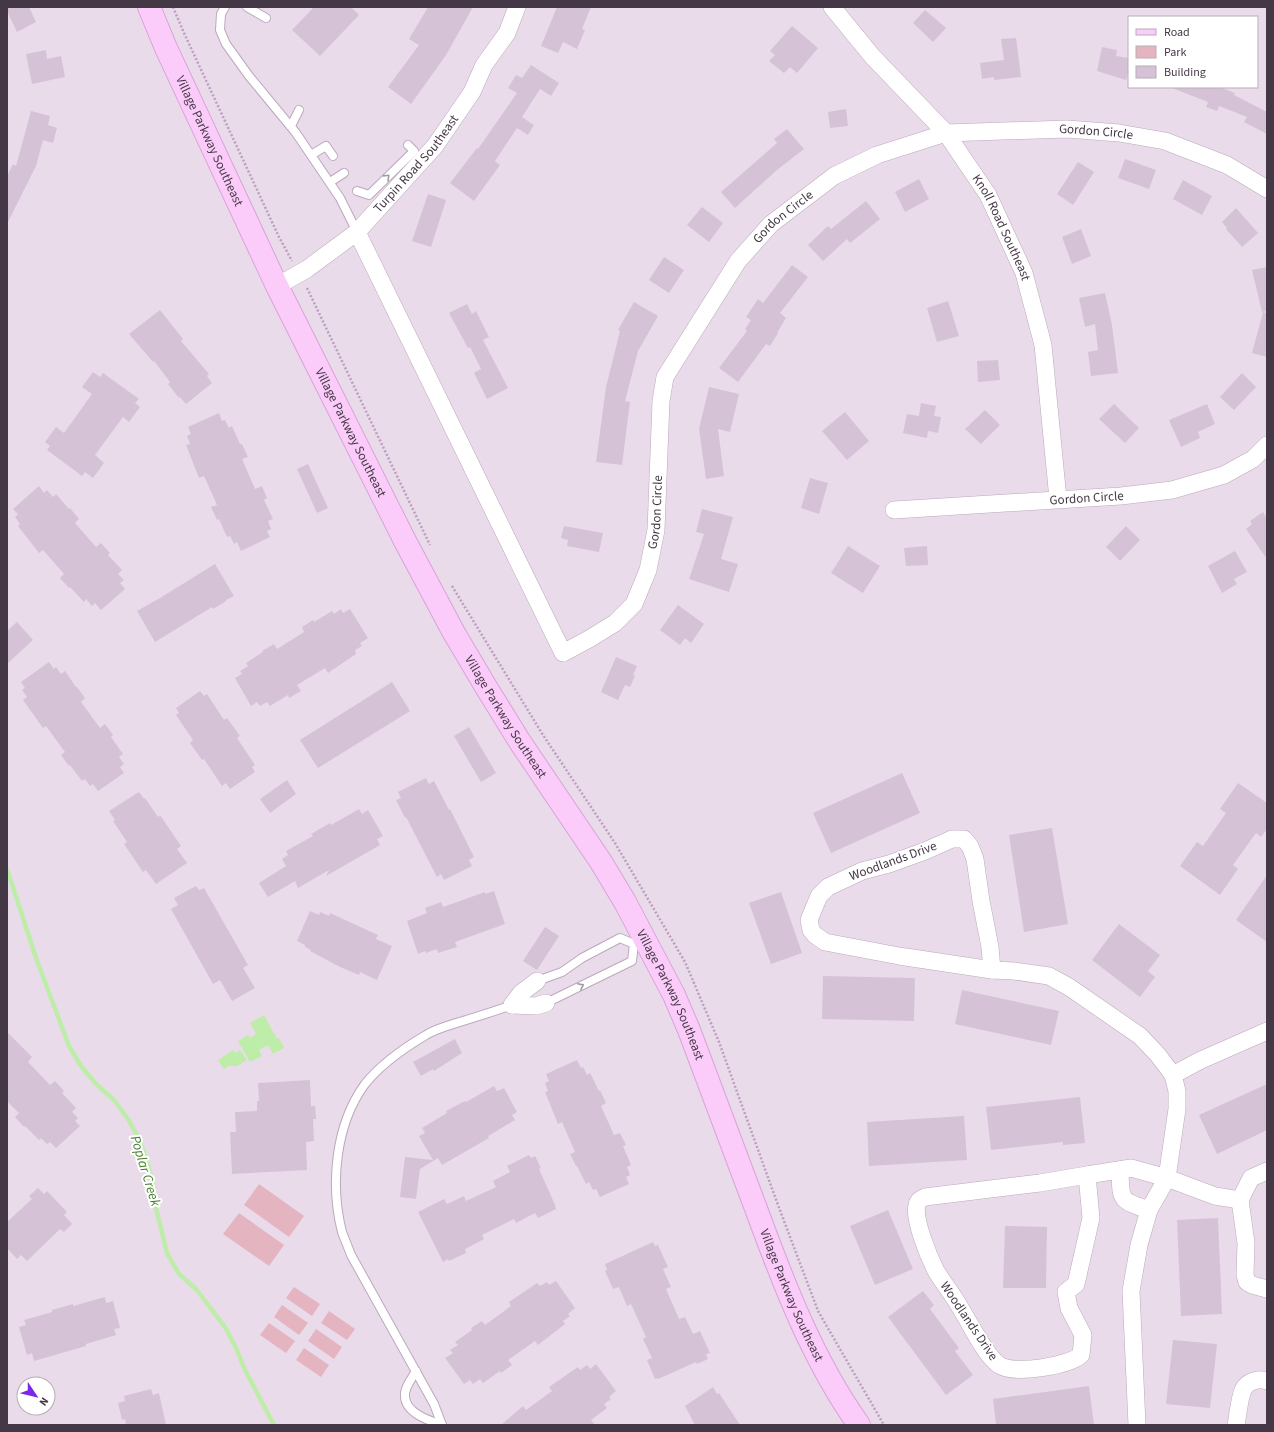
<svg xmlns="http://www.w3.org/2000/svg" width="1274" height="1432" font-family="'Source Sans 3',sans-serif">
	<rect width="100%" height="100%" fill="#f3e9f3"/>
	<path fill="#eadbeb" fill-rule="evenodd" d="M7,7H1267V1425H7ZM1129,17H1257V87H1129ZM24,1384H48V1408H24Z"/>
	<g fill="#e5b4c1">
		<path d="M259,1184L304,1216L289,1237L244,1205Z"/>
		<path d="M239,1213L284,1245L269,1266L223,1234Z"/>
		<path d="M294,1287L320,1304L312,1316L286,1298Z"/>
		<path d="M282,1305L308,1323L299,1335L274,1317Z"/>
		<path d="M329,1311L355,1329L347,1340L321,1323Z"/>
		<path d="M269,1323L295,1341L286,1353L260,1335Z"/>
		<path d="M316,1329L342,1347L334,1359L308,1341Z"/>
		<path d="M304,1348L329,1365L321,1377L296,1360Z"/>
	</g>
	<g fill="#beeca9">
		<path d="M264,1015L277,1039L279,1038L284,1048L273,1054L268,1045L259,1050L262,1056L250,1062L238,1041L248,1035L250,1038L256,1034L250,1023Z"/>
		<path d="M233,1050L235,1053L240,1050L247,1060L237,1066H229L224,1069L218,1060Z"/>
	</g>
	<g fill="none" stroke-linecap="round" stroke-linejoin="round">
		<path stroke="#beeca9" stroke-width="4.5" d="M7,869L36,958L69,1046L81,1066L96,1084L114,1100L128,1119L139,1139L147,1161L153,1184L156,1208L167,1253L179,1274L196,1289L225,1327L236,1348L245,1370L274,1425"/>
	</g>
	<g fill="#d5c2d7">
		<path d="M7,7H29L36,22L17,32L7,11Z"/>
		<path d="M314,7H351L359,15L320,56L292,30Z"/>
		<path d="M428,7H473L446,55L411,104L388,87L419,45L409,39Z"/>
		<path d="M557,7H591L582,29L585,30L577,49L563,42L558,53L541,46Z"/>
		<path d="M925,10L946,28L933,42L913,23Z"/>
		<path d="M792,26L818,48L797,73L790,67L784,73L769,61L775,55L770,51Z"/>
		<path d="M1016,38L1021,77L994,80V77L982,79L980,63L1004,60L1001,39Z"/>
		<path d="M1102,47L1117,50L1116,56L1129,58V69L1126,80L1097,71Z"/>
		<path d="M46,50L47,59L61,56L65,77L32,84L26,54Z"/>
		<path d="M531,65L559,83L551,96L540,89L522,117L534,125L528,135L517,128L495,161L500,165L474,201L450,183L477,148L478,149L517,93L508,88L516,75L522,78Z"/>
		<path d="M1172,87H1220L1235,93L1234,95L1267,112V134L1244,122L1247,117L1219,106L1217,111L1206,107L1208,102L1172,88Z"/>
		<path d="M846,109L848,126L830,128L828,112Z"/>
		<path d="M31,111L50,116L48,125L57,128L53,143L43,140L36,166L7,224V176L13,164L16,166Z"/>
		<path d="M787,129L804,149L777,170L735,208L721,192L777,143L774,139Z"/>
		<path d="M1125,159L1156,170L1149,189L1118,178Z"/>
		<path d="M1078,162L1094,172L1073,205L1057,194Z"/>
		<path d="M919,179L929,199L905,212L895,192Z"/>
		<path d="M1183,180L1212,196L1202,215L1173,199Z"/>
		<path d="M428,194L446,200L431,247L412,241Z"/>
		<path d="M866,201L880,219L850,243L847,239L823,261L808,245L828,226L831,229Z"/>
		<path d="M702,207L723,223L709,242L687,225Z"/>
		<path d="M1236,208L1258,233L1242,247L1226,229L1227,228L1222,222Z"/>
		<path d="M1081,229L1091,256L1072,264L1062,237Z"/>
		<path d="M664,257L684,270L669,293L649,280Z"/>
		<path d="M792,265L808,277L780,313L786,318L777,333H778L770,346L766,344L738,382L719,368L747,331L745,329L751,320L746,317L758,299L763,303Z"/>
		<path d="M1267,267V311L1262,312L1252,270Z"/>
		<path d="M1105,293L1112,325L1118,373L1091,376L1088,352L1098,350L1095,324L1085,327L1079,298Z"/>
		<path d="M948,301L959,336L937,342L927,308Z"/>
		<path d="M634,302L658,316L638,351L625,401L630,402L622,465L596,462L606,387L620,331L618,330Z"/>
		<path d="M467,304L472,314L476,311L489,337L483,340L508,388L487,399L474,373L481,369L470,347L468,348L449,313Z"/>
		<path d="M160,310L183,339L181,341L209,374L207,376L212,383L186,404L180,397L179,398L168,384L170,382L154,361L153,362L129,334Z"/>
		<path d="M1263,312L1267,313V357L1252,353Z"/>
		<path d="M998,360L1000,380L978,382L977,361Z"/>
		<path d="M93,372L100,377L103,373L139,399L135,403L140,407L129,422L123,417L95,455L104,463L93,478L85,472L82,476L47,450L50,446L45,442L56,427L64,433L92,394L82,387Z"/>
		<path d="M1242,373L1256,387L1234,410L1220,397Z"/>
		<path d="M709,387L739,394L730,432L718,429L724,476L706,479L699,429Z"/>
		<path d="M921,403L936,406L934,416L941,417L938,433L928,431L927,438L903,433L907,414L919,416Z"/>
		<path d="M1114,404L1139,428L1125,443L1099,419Z"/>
		<path d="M1207,404L1215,424L1198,432L1200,438L1181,447L1169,420Z"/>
		<path d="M985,410L1000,425L981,444L965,429Z"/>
		<path d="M845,412L869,441L847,460L822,431Z"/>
		<path d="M219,413L222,421L225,420L229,428L232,426L240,444H242L248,457L242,459L255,489L262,486L267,498L264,500L273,519L268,521L271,529L267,531L270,537L241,551L237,542L234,544L230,536L227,537L219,519L217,520L211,507L217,505L204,476L199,478L186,445L190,444L187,436L191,434L188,427Z"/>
		<path d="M308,464L328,508L317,513L297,469Z"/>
		<path d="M810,478L828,483L819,514L801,508Z"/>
		<path d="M39,486L44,493L47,490L53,497L56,494L69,509L70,508L79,519L75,523L96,547L101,543L110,553L108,555L122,570L118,574L124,580L120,583L125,589L101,610L95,603L92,606L86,599L84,602L70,587L69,588L60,578L64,574L43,550L39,553L18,526L20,524L15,517L18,514L13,509Z"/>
		<path d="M702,509L733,517L721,559L738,564L729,592L689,579L704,534L696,532Z"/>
		<path d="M1263,512L1267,519V559L1246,529L1252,524L1250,521Z"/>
		<path d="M564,526L603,533L599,552L567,546L568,540L561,538Z"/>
		<path d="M1126,526L1140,540L1120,561L1106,547Z"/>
		<path d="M848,546L880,566L863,593L831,573Z"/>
		<path d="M927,546L928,565L906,566L904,548Z"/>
		<path d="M1235,551L1247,572L1234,579L1237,584L1222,593L1208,566Z"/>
		<path d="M215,564L234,596L226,600V601L213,609L212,607L155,642L137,611L160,598Z"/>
		<path d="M678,605L704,624L691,643L685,638L680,645L660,630Z"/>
		<path d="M341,609L343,613L350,609L368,638L360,643L362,646L355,650L356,654L328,673L325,668L297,685L301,691L289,698L288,695L270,706L267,702L260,706L257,702L251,706L235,678L242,674L240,671L248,666L246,663L263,652L262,651L274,644L277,649L304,632L302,627L313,620L314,622L332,611L334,614Z"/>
		<path d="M17,622L33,640L7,664V631Z"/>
		<path d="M616,657L637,666L633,675L635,676L630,687L625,685L618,700L601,692Z"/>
		<path d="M49,662L54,669L56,667L61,674L65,671L76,687H77L85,698L81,702L100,728L105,724L113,735L111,737L123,754L119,757L124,764L120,767L124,773L98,791L93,784L90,786L85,779L82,781L70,765L69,766L61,755L65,752L46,726L43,728L23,700L27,697L22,690L25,688L21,682Z"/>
		<path d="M392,682L410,711L318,768L300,740Z"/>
		<path d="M200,691L204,696L207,694L224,720L227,718L240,736L237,738L255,765L252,767L255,772L230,789L226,783L222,786L204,759L202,760L190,743L193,740L176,715L179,713L176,708Z"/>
		<path d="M469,727L496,773L481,782L454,736Z"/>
		<path d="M902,773L920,813L831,853L813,813Z"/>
		<path d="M426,778L429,784L434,781L449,810L450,809L474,857L469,860L472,866L444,880L441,874L437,877L406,817L405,818L396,800L401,798L398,792Z"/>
		<path d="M287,780L296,794L270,813L260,799Z"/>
		<path d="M1238,783L1267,803V829L1261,837L1256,833L1233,865L1238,869L1220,895L1180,866L1197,842L1203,846L1226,813L1220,809Z"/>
		<path d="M139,792L144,799L145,798L158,817L160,815L181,846L177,849L187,863L156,884L146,870L143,872L124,844L127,842L113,821L115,820L109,811Z"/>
		<path d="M359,809L362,814L368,810L383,836L377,839L380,845L326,876L329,870L298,888L295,881L268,897L259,883L286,866L282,859L288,855L286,851L313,836L311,834L330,823L331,825Z"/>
		<path d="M1052,828L1068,924L1024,932L1009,835Z"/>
		<path d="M1267,875V942L1236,920Z"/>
		<path d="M196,886L199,890L204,888L248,965L243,968L255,988L232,1001L220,980L213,984L171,909L178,905L174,898Z"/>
		<path d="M494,891L505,924L455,942L457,947L438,953L437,949L426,953L425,951L418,954L407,921L427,913L425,908L441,902L443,907L485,892V894Z"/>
		<path d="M781,892L802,953L771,964L749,903Z"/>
		<path d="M310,911L319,915L320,912L329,916L330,913L378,935L376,939L392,946L377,980L360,972L359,975L340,967L310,951L311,950L305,947V945L297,941Z"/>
		<path d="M1119,924L1160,955L1148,971L1155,977L1140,997L1092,960Z"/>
		<path d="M545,927L559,936L537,970L523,961Z"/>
		<path d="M823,976L915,978L914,1021L822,1019Z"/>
		<path d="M962,990L1059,1011L1051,1045L955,1024Z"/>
		<path d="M7,1032L32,1057L28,1062L50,1085L55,1081L64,1091L62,1093L76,1108L72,1112L78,1118L75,1121L80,1126L56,1148L50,1142L47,1144L41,1138L39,1140L25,1126L24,1127L15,1117L19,1113L7,1101Z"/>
		<path d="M455,1039L462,1053L434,1071L433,1069L421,1076L413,1062Z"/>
		<path d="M577,1060L581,1068L583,1067L587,1075L590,1073L599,1091L600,1090L606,1103L601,1106L614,1135L620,1133L626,1145L623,1146L631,1165L627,1167L630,1175L626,1177L629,1184L600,1197L596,1189L593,1190L589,1182L586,1184L577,1166H576L570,1154L575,1152L562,1122L558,1124L545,1092L548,1091L545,1083L549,1081L546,1074Z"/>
		<path d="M310,1080L311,1106H315L316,1119H313L314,1141L306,1142L307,1170L232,1174L230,1132H236L235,1112L257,1111V1101H259L258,1083Z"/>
		<path d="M1267,1084V1130L1217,1154L1199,1115Z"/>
		<path d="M494,1086L497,1091L504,1088L517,1112L512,1115L515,1120L488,1136L489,1138L442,1165L438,1158L420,1169L416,1199L400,1197L405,1157L433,1160L419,1136L425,1133L422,1128L447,1113L446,1111L465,1101L466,1102Z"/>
		<path d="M1080,1097L1085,1143L1063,1145V1142L991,1150L986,1107Z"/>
		<path d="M964,1116L967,1160L869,1166L867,1122Z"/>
		<path d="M529,1155L531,1158L535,1156L541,1168L539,1169L556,1207H555L556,1209L538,1218L535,1213L516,1223L514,1219L482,1235L484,1239L465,1249L466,1253L449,1261L448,1259L443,1262L418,1212L444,1199L447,1204L464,1196L466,1201L496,1187L493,1181L510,1172L507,1166Z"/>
		<path d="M38,1188L44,1194L47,1191L67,1212L64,1215L72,1224L64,1232L60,1229L27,1261L21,1255L17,1259L7,1248V1222L32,1199L29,1196Z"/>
		<path d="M888,1210L913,1269L875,1285L850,1226Z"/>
		<path d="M1218,1218L1222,1314L1181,1316L1177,1220Z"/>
		<path d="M1005,1226L1047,1227L1046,1288H1003Z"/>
		<path d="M653,1242L655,1246L658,1245L668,1267L663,1269L671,1287L666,1289L679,1319L685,1317L693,1334L700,1331L710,1353L706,1354L708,1359L697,1364L696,1362L658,1379L657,1378L655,1379L647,1360L652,1358L643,1339L646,1337L631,1304L627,1306L619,1287L613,1289L605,1271L607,1270L605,1264Z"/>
		<path d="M556,1281L575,1308L568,1314L570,1316L563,1321L565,1324L538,1345L535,1341L508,1360L512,1365L501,1373L500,1371L483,1383L480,1379L473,1384L470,1380L464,1384L445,1358L453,1353L450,1350L458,1345L455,1342L472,1330L471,1328L482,1321L485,1325L511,1306L509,1302L537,1283L540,1286L547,1282L549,1285Z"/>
		<path d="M923,1291L934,1305L930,1309L959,1348L955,1351L973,1375L946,1395L888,1317Z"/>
		<path d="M105,1297L106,1303L113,1301L120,1328L114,1329L116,1335L86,1344V1346L34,1361L32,1353L27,1355L19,1327L26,1325L24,1320L52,1312V1310L73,1304V1306Z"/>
		<path d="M1173,1340L1217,1344L1210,1408L1166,1404Z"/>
		<path d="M596,1364L616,1391L609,1397L611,1399L604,1404L607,1408L591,1420L595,1425H501L523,1406L526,1410L552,1391L549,1387L578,1367L580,1370L587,1365L590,1369Z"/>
		<path d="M1089,1386L1094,1425H996L993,1399Z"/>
		<path d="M713,1387L717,1394L719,1393L740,1425H695L685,1406Z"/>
		<path d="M151,1389L153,1395L159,1393L166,1425H126L125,1419L122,1420L118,1403L125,1401L124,1396Z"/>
	</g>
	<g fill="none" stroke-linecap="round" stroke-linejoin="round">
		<defs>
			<g id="lane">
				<path d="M225,7L221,14L220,30L226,44L249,76L296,133L340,198L357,232"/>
				<path d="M247,7L266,18"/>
				<path d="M291,126L299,110"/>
				<path d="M311,155L326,146L333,156"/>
				<path d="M330,182L344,173"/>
				<path d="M357,191L369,195L414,151L408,145"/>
				<path d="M537,981L562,972L582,958L620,938L634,944L643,940"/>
				<path d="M546,1003L632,961L634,944"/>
				<path d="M416,1371C412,1378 404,1388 405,1396C405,1413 430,1421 442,1425"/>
				<path d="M442,1425L434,1404L351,1255C348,1247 345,1240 342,1232C330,1185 335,1125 365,1084C381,1064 404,1048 426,1035C437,1028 450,1025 463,1021C479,1016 495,1011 512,1005"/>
			</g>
			<g id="street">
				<path id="s1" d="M832,7L872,56L946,133L988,195L1024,273L1043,345L1058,499"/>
				<path id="s2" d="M357,232L563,653L589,639L615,623L634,604L648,570L656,530L661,401L665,377L738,261L771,224L834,176L877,155L946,133L1067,129L1119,133L1165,141L1227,165L1267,189"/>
				<path id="s3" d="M277,286L307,269L357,232L435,146L472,92L484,65L507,33L517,7"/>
				<path id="s4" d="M894,510L1121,496L1172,490L1224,475L1253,459L1267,445"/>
				<path d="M952,839H964L970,846L975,859L981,901L990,947L992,970L899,956L825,942L815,935L811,930L809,920L819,896L828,887L862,871L889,864L925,851Z"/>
				<path d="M992,970L1014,971L1049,976L1069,987L1140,1036L1158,1055L1173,1075L1177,1091V1109L1167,1178L1149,1210L1139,1245L1131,1291L1137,1425"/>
				<path d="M512,1005L521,993L537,981"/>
				<path d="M512,1005L536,1006L546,1003"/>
				<path d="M1173,1075L1199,1061L1267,1031"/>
				<path d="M1120,1170C1121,1201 1119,1200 1149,1210"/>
				<path d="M1267,1171L1251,1178L1240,1200L1246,1243L1245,1275L1247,1282L1252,1285L1267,1289"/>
				<path d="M1087,1175L1091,1218L1076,1284L1066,1292L1069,1308L1083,1335L1081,1355C1068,1366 1014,1375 999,1365C985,1355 971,1325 961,1309C954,1296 944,1284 936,1271C929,1257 913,1219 917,1205C918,1200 921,1199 925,1197L1040,1183Z"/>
				<path d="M1087,1175L1131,1168L1167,1178L1215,1196L1240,1200"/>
				<path d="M1236,1425C1238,1415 1239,1400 1243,1390C1247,1381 1259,1378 1267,1381"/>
			</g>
			<g id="secondary">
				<path id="s5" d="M149,7L166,48L277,286L405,541L454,633L486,687L520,742L601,862L625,902L674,995L689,1030C711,1089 733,1148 755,1206C783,1282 812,1359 859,1425"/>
			</g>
		</defs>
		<use href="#lane" stroke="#baa9bb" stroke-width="10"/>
		<use href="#street" stroke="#baa9bb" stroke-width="18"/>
		<use href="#secondary" stroke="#d9a2d8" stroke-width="24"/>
		<g stroke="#bc9ebf" stroke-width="2.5" stroke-dasharray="2 2" stroke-linecap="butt">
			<path d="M173,7L184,33L279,237L292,261"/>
			<path d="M307,288L430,545"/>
			<path d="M452,586L543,735L615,843L685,962L719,1042L778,1205L818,1311L884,1425"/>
		</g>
		<use href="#lane" stroke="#fff" stroke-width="8"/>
		<use href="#street" stroke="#fff" stroke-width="17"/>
		<use href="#secondary" stroke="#fbcbfa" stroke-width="22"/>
	</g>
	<defs><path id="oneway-chevron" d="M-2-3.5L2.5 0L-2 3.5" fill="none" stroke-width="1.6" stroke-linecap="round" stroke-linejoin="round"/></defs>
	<g stroke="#a29ca2">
		<use href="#oneway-chevron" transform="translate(387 177) rotate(-44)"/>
		<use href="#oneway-chevron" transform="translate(581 986) rotate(-26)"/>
	</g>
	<g text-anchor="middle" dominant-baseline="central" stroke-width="4" stroke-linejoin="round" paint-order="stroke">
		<g font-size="13" fill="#453846" stroke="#fff">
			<text stroke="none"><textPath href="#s2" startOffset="1323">Gordon Circle</textPath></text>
			<text stroke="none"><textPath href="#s5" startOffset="147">Village Parkway Southeast</textPath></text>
			<text stroke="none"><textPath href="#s3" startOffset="187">Turpin Road Southeast</textPath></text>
			<text stroke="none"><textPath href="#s2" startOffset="987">Gordon Circle</textPath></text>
			<text stroke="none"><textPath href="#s1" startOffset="280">Knoll Road Southeast</textPath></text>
			<text stroke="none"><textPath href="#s5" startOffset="471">Village Parkway Southeast</textPath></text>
			<text stroke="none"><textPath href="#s4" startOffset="193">Gordon Circle</textPath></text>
			<text stroke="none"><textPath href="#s2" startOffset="651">Gordon Circle</textPath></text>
			<text stroke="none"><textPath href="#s5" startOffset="795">Village Parkway Southeast</textPath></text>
			<text transform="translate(893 861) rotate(-20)">Woodlands Drive</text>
			<text stroke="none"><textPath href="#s5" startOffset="1119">Village Parkway Southeast</textPath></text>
			<text stroke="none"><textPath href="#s5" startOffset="1443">Village Parkway Southeast</textPath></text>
			<text transform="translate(969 1321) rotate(56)">Woodlands Drive</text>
		</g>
		<g font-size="14" font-style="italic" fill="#447e2c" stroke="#fff">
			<text transform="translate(145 1171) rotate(73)">Poplar Creek</text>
		</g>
	</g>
	<rect width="1274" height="1432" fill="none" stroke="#453846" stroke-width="16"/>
	<rect x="1128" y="16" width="130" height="72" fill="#ffffff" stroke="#b5afb5"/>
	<rect x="1136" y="29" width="20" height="6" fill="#fbcbfa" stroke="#b5afb5"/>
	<text x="1164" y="36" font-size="12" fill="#453846">Road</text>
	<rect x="1136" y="46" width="20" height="12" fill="#e5b4c1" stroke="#b5afb5"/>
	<text x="1164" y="56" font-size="12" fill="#453846">Park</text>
	<rect x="1136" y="66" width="20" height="12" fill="#d5c2d7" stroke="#b5afb5"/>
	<text x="1164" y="76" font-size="12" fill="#453846">Building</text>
	<g transform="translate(36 1396) rotate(125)"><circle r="19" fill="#ffffff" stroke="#b5afb5"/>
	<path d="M0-3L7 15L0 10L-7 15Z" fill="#7b27ec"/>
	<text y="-6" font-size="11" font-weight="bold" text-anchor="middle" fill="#453846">N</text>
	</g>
</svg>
